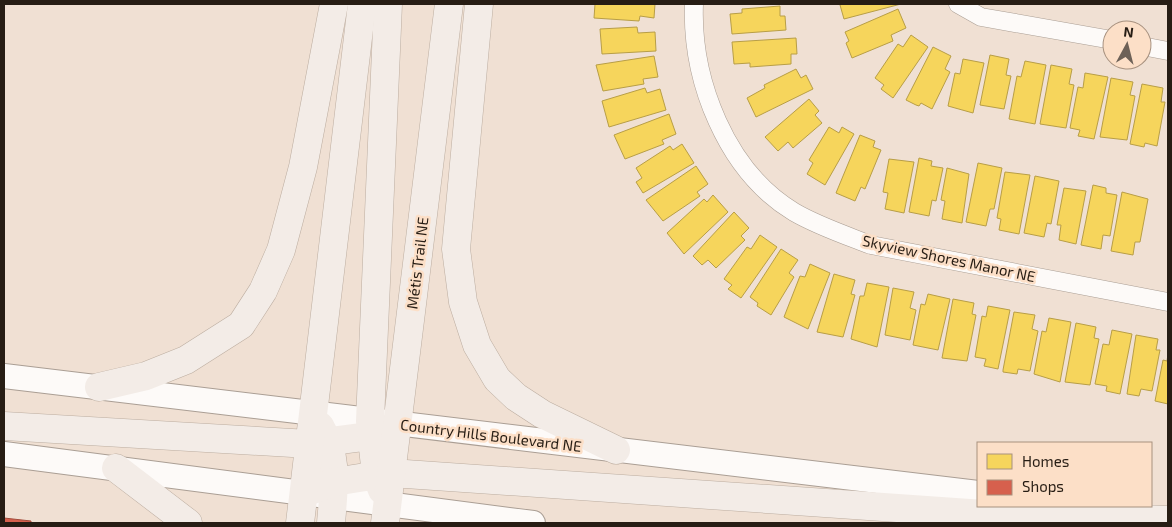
<svg xmlns="http://www.w3.org/2000/svg" width="1172" height="527" font-family="'Exo 2',sans-serif">
	<rect width="100%" height="100%" fill="#f0e0d3"/>
	<g fill="#f6d55c" stroke="#b89e46">
		<path d="M595,4H655L654,18L640,16L639,21L594,18Z"/>
		<path d="M901,4L844,19L840,5L843,4Z"/>
		<path d="M780,6V16H785L786,30L732,34L730,14L742,13V9Z"/>
		<path d="M898,9L906,28L891,35L893,41L852,58L846,43L849,41L845,32Z"/>
		<path d="M637,27L638,33L655,32L656,51L602,54L600,29Z"/>
		<path d="M911,35L928,47L893,98L881,89L884,85L875,78L898,44L903,47Z"/>
		<path d="M796,38L797,54H791V64L750,67V63L734,64L732,42Z"/>
		<path d="M933,47L951,56L945,69L950,72L932,109L921,103L919,106L916,105L906,100Z"/>
		<path d="M990,55L1009,59L1006,75L1011,76L1004,109L980,105Z"/>
		<path d="M654,56L658,77L643,79L644,84L603,91L596,65Z"/>
		<path d="M963,59L984,63L973,113L948,106L955,73L960,74Z"/>
		<path d="M1025,61L1046,65L1035,124L1009,119L1017,76L1021,77Z"/>
		<path d="M1051,65L1072,69L1069,84L1074,85L1066,128L1040,124Z"/>
		<path d="M796,69L801,78L806,75L813,89L756,117L747,98L765,88L764,85Z"/>
		<path d="M1085,73L1108,77L1094,139L1078,136L1080,130L1070,128L1078,87L1083,88Z"/>
		<path d="M1111,78L1133,82L1130,95L1135,96L1127,140L1100,137Z"/>
		<path d="M1142,84L1163,88L1161,102H1165L1157,146L1145,143L1144,147L1130,144Z"/>
		<path d="M645,88L647,93L660,89L666,110L609,127L602,101Z"/>
		<path d="M809,99L819,111L815,115L822,123L793,148L788,142L778,151L765,137Z"/>
		<path d="M669,114L676,134L662,140L664,144L625,159L614,135Z"/>
		<path d="M829,127L839,133L842,127L854,134L825,185L807,174L813,163L809,160Z"/>
		<path d="M860,135L875,141L873,147L881,150L865,189L861,187L855,201L836,193Z"/>
		<path d="M682,144L694,163L643,193L636,182L642,178L636,168L670,146L673,150Z"/>
		<path d="M919,158L932,161L931,166L943,168L936,201L932,200L929,216L909,212Z"/>
		<path d="M889,159L914,162L904,213L885,209L888,193L883,192Z"/>
		<path d="M978,163L1002,168L994,209H990L986,226L966,222Z"/>
		<path d="M696,166L708,184L697,192L700,196L663,221L646,200Z"/>
		<path d="M947,168L969,174L962,223L942,219L945,201L941,200Z"/>
		<path d="M1005,172L1030,175L1019,234L999,230L1001,219L997,218Z"/>
		<path d="M1035,176L1059,181L1051,224L1047,223L1044,237L1024,233Z"/>
		<path d="M1093,185L1106,188V193L1117,195L1110,236L1103,235L1101,249L1081,245Z"/>
		<path d="M1064,188L1086,191L1076,244L1059,240L1061,225H1057Z"/>
		<path d="M1122,192L1148,199L1140,242H1135L1133,255L1111,251Z"/>
		<path d="M713,195L728,212L684,254L667,233L704,199L707,202Z"/>
		<path d="M734,212L749,228L741,236L745,240L716,268L708,260L702,265L693,256Z"/>
		<path d="M760,235L777,247L741,298L728,289L732,285L724,279L747,247L751,249Z"/>
		<path d="M781,249L798,260L789,273L794,277L771,315L757,306L758,303L750,297Z"/>
		<path d="M810,264L830,273L808,329L784,317L800,276L805,277Z"/>
		<path d="M834,274L855,280L851,294L855,295L843,337L817,332Z"/>
		<path d="M867,283L889,287L877,347L851,339L860,296H864Z"/>
		<path d="M893,288L914,292L910,308L916,310L910,340L885,335Z"/>
		<path d="M928,294L950,299L938,350L913,345L921,304L925,305Z"/>
		<path d="M953,299L974,303L972,314L976,315L967,361L942,358Z"/>
		<path d="M988,306L1010,310L998,369L984,366L986,359L975,357L982,316L986,317Z"/>
		<path d="M1014,312L1035,315L1032,329L1038,331L1030,371L1018,369L1017,374L1003,372V370Z"/>
		<path d="M1049,318L1071,322L1060,382L1034,374L1042,331L1046,332Z"/>
		<path d="M1076,323L1096,327L1094,338L1099,339L1090,385L1065,382Z"/>
		<path d="M1112,330L1132,334L1120,394L1106,391L1107,386L1095,384L1103,344L1109,345Z"/>
		<path d="M1136,335L1158,339L1156,350H1160L1152,391L1141,389L1139,396L1127,394Z"/>
		<path d="M1168,354V404L1155,401L1163,360L1167,361Z"/>
	</g>
	<path fill="#d6604d" stroke="#a24c3c" d="M4,518L31,521V523H4Z"/>
	<g fill="none" stroke-linecap="round" stroke-linejoin="round">
		<defs>
			<g id="street">
				<path d="M694,4C691,80 726,171 794,212C818,226 845,235 871,245L1168,302"/>
				<path d="M958,4L981,17L1112,40"/>
				<path d="M1142,46L1168,51"/>
			</g>
			<g id="secondary">
				<path d="M4,376L978,493"/>
				<path d="M4,454L533,523"/>
			</g>
			<g id="primary">
				<path d="M479,4L456,249L463,302L477,345L497,379L516,397L542,414L616,450"/>
				<path d="M99,387L146,376L186,360L241,325L263,291L281,250L303,167L334,4"/>
				<path d="M4,426L309,444L370,436L387,429"/>
				<path d="M320,426C339,458 334,487 331,523"/>
				<path d="M116,468L188,523"/>
				<path d="M382,490L376,475L370,421L388,4"/>
				<path d="M304,493L334,482L391,473L984,514L1168,520"/>
				<path d="M300,523L362,4"/>
				<path d="M385,523L449,4"/>
			</g>
		</defs>
		<use href="#street" stroke="#aa9e94" stroke-width="19"/>
		<use href="#secondary" stroke="#aa9e94" stroke-width="26"/>
		<use href="#primary" stroke="#bcada0" stroke-width="29"/>
		<use href="#street" stroke="#fdfaf8" stroke-width="18"/>
		<use href="#secondary" stroke="#fdfaf8" stroke-width="24"/>
		<use href="#primary" stroke="#f3ece7" stroke-width="28"/>
	</g>
	<g text-anchor="middle" dominant-baseline="central" stroke-width="5" stroke-linejoin="round" paint-order="stroke">
		<g font-size="15" fill="#271d14" stroke="#fcdfc7">
			<text transform="translate(949 258) rotate(12)">Skyview Shores Manor NE</text>
			<text transform="translate(417 263) rotate(-83)">Métis Trail NE</text>
			<text transform="translate(491 435) rotate(7)">Country Hills Boulevard NE</text>
		</g>
	</g>
	<rect width="1172" height="527" fill="none" stroke="#271d14" stroke-width="10"/>
	<rect x="977" y="442" width="175" height="65" fill="#fcdfc7" stroke="#a7917f"/>
	<rect x="987" y="454" width="25" height="15" fill="#f6d55c" stroke="#a7917f"/>
	<text x="1022" y="467" font-size="15" fill="#271d14">Homes</text>
	<rect x="987" y="480" width="25" height="15" fill="#d6604d" stroke="#a7917f"/>
	<text x="1022" y="492" font-size="15" fill="#271d14">Shops</text>
	<g transform="translate(1127 45) rotate(7)"><circle r="24" fill="#fcdfc7" stroke="#a7917f"/>
	<path d="M0-4L9 19L0 12L-9 19Z" fill="#6d6157"/>
	<text y="-8" font-size="14" font-weight="bold" text-anchor="middle" fill="#271d14">N</text>
	</g>
</svg>
